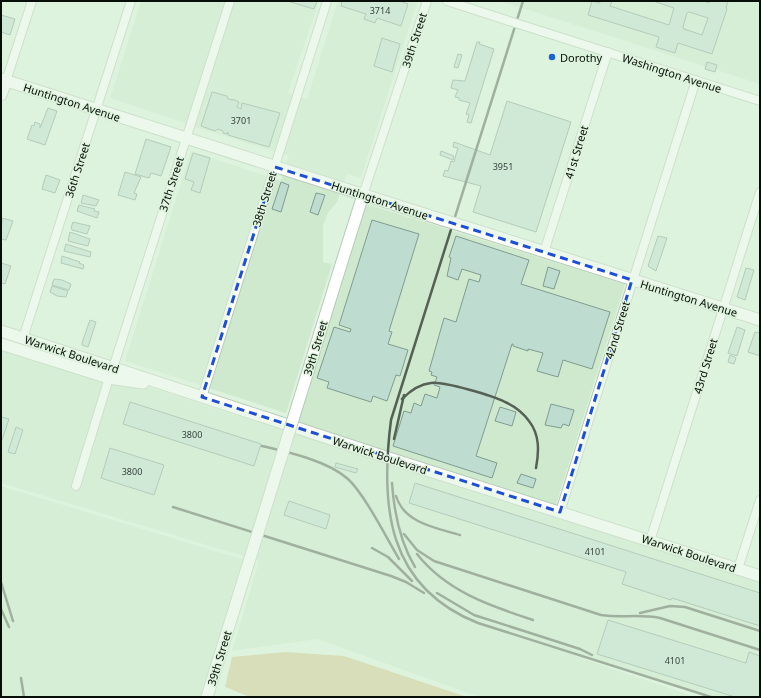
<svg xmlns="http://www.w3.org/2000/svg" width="761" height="698" font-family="'Noto Sans',sans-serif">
	<rect width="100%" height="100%" fill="#def3dd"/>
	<g fill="#cee9ce">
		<path d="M141,1H319L288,93L307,99L338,1H411L417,3L361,178L347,174L337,202L328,213L323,225V262L332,264L286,413L125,361L191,151L281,181L289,156L199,128L110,98Z"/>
		<path d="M500,1H760V84L666,54Z"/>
		<path d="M366,204L625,284L556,505L760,570V697H713L572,655L695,697H479L317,639L232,651L259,561L1,483V339L294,434Z"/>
		<path d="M1,486L245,560L202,697H1Z"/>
	</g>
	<path fill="#d0c58e" d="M285,652L344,656L467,697H250L225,687L232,657Z"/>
	<g fill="#bedccf" stroke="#809c90" fill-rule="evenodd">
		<path d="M287,1H317L314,9Z"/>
		<path d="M342,1H399L408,4L401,26L377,18L375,23L364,19L366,14L341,6Z"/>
		<path d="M592,1L600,3V1H612L610,6L669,25L674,8L653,1H704L709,3L710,1H728L726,8L727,9L712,54L678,43L675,53L656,47L659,37L588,15ZM689,12L708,18L702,35L684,29L683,27L687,13Z"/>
		<path d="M1,15L15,19L10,35L1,32Z"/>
		<path d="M382,38L400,44L392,72L374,66Z"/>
		<path d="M477,42H480L479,44L494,49L471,123L467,122L469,115L466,114L470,103L459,100V98L455,97L458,90L451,88L453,80L465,81Z"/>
		<path d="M458,54L462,55L458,68L454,67Z"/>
		<path d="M707,62L717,65L715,72L705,69Z"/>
		<path d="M212,92L227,96L228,99L235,100L239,102L237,107L241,109L242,103L280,113L269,147L228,135V132L227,134L223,133V131L218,129L215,131L201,126Z"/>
		<path d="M507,101L571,122L536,232L473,212L481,186L443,176L445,170L448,171L451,161L454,162L457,151L458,148L453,147L454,142L490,155Z"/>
		<path d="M48,108L57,111L45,145L27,139L32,125L34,126L35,122L40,124V128Z"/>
		<path d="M146,139L171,147L161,176L151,173L149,178L135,174Z"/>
		<path d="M441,151L454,156L453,160L440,155Z"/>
		<path d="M193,153L210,158L200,193L191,190L194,182L185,179Z"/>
		<path d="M125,172L141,177L134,193L137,194L135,200L118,195Z"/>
		<path d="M46,175L60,180L55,193L42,189Z"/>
		<path d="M281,182L289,185L281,212L272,209Z"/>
		<path d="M316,193L325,195L318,215L310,212Z"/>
		<path d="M83,195L99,200L96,206L81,203Z"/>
		<path d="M79,205L95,209L94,211L99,212L97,218L77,211Z"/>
		<path d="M2,218L13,221L6,240L1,239Z"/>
		<path d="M372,220L419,234L389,331L392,332L388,344L408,350L400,376L396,375L387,401L373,396L371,402L327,388L329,382L317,378L334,327L350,332L351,329L339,325Z"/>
		<path d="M73,222L90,226L87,234L72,230L71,228Z"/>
		<path d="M70,232L90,239L88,246L68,241Z"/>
		<path d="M456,236L529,260L521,284L610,312L592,369L563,360L558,377L537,371L543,353L528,349V351L513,346V344H512L476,456L497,463L492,478L393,446L404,411L411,413L414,403L421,406L425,394L437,398L440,387L434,385L437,377L431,375L432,372L429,371L444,318L456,322L469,279L479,282L481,275L462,269L458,280L447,276L451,258L449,257Z"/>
		<path d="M658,236L667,238L656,271L648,266Z"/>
		<path d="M66,244L91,252L90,257L64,251Z"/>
		<path d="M62,256L80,262L79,263L84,265L83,269L61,263Z"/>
		<path d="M1,263L11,266L5,284L1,283Z"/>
		<path d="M548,267L560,271L554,289L543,286Z"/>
		<path d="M746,268L754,270L745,300L737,297Z"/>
		<path d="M54,279L62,280L71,284L69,290L52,285Z"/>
		<path d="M52,286L68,291L66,297L57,296L50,292Z"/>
		<path d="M90,320L96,322L88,347L82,345V343Z"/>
		<path d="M737,327L745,330L737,356L728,353Z"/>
		<path d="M755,332L760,333V356L748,352Z"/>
		<path d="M730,355L736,358L734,364L728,362Z"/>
		<path d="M130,402L261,444L254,466L123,424Z"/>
		<path d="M551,404L574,410L569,426L563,424L561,428L545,425Z"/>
		<path d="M500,407L516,412L512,426L495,421Z"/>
		<path d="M1,417L9,419L1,443Z"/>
		<path d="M16,427L23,430L15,454L8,452Z"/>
		<path d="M110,448L164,465L154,495L101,478Z"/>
		<path d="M336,463L358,469L356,473L335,467Z"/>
		<path d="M521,474L536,479L533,488L517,483Z"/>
		<path d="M415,483L760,593V626L672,598L671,600L622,584L626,572L409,503Z"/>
		<path d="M289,501L330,515L326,529L284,515Z"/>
		<path d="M608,620L746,663L749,652L760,656V697H735L597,654Z"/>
	</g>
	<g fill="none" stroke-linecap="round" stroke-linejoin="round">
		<defs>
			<g id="minor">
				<path d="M447,1L509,21"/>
				<path d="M525,26L760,101"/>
				<path d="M6,81L32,1"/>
				<path d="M363,195L427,1"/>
				<path d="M544,252L608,52"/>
				<path d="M23,338L131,1"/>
				<path d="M113,368L230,1"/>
				<path d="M202,397L327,1"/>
				<path d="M76,486L109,378"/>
				<path d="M560,512L696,80"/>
				<path d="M650,541L760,192"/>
				<path d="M738,569L760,500"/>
			</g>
			<g id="major">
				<path d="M1,79L443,220"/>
				<path d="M1,95L6,81"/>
				<path d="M463,226L760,320"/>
				<path d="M340,268L363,195"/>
				<path d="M1,331L392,459L760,576"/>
				<path d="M1,344L109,378L143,383"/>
			</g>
		</defs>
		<use href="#minor" stroke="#b6cab6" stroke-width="10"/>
		<use href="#major" stroke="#b6cab6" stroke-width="13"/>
		<use href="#minor" stroke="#fff" stroke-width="8"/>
		<use href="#major" stroke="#fff" stroke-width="11"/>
		<g stroke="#556155" stroke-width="2.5">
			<path d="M523,1L391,420C380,506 387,587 478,623L711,697"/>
			<path d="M402,399C410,391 420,384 431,383C443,381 494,396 505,402C514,406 523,413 529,421C540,435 539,452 536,468"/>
			<path d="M394,439L404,395"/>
			<path d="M262,446C288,452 328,461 348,479C365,495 386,537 399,559"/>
			<path d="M392,483C394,512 400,542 415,567"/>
			<path d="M396,496C404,523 436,528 460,535"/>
			<path d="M173,507L391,576L406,582L424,593"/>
			<path d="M404,534L417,550L434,561L601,615C621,618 641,614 660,618L760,650"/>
			<path d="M372,548L388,557L412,581"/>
			<path d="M417,554C446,591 490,606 533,620"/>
			<path d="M1,582L13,621"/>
			<path d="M437,593L474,615L580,649L592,655"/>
			<path d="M1,609L9,627"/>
			<path d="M640,613L670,606L685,607L760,631"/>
			<path d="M21,678L24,697"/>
		</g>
		<defs>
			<path id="minor-bridge" d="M509,21L525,26"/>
			<g id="major-bridge">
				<path d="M443,220L463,226"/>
				<path d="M207,697L340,268"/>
			</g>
		</defs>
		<use href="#minor-bridge" stroke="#b6cab6" stroke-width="10" stroke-linecap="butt"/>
		<use href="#major-bridge" stroke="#b6cab6" stroke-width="13" stroke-linecap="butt"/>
		<use href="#minor-bridge" stroke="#fff" stroke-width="8"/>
		<use href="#major-bridge" stroke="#fff" stroke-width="11"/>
	</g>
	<path d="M0 0H761V698H0ZM275,167L632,280L560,512L202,397Z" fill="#def3dd" fill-opacity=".55" fill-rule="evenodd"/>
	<path fill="none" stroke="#1d4ed8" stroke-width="3" stroke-dasharray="8 5" stroke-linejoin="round" d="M275,167L632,280L560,512L202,397Z"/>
	<circle fill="#1c62ce" stroke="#def3dd" stroke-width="1.5" cx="552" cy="57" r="4"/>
	<g text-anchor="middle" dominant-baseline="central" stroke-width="3" stroke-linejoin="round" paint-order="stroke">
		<g font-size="9" fill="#354239">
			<text x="380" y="10">3714</text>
			<text x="241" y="120">3701</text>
			<text x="503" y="166">3951</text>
			<text x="192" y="434">3800</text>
			<text x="132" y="471">3800</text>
			<text x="595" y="551">4101</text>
			<text x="675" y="660">4101</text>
		</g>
		<g font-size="11" fill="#070e07" stroke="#def3dd">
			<text transform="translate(414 40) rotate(-72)">39th Street</text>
			<text transform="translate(672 73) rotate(18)">Washington Avenue</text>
			<text transform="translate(72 102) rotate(18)">Huntington Avenue</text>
			<text transform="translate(576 152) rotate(-73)">41st Street</text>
			<text transform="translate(77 170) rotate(-72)">36th Street</text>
			<text transform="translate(171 184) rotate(-72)">37th Street</text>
			<text transform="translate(264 199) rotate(-73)">38th Street</text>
			<text transform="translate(380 200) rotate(18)">Huntington Avenue</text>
			<text transform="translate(689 298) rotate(17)">Huntington Avenue</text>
			<text transform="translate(617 330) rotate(-73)">42nd Street</text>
			<text transform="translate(315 348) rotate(-73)">39th Street</text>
			<text transform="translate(72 354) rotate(18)">Warwick Boulevard</text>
			<text transform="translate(705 366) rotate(-73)">43rd Street</text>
			<text transform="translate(380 455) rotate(18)">Warwick Boulevard</text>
			<text transform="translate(689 553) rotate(18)">Warwick Boulevard</text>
			<text transform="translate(219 658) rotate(-73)">39th Street</text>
		</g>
		<g font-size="11" fill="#070e07" stroke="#def3dd" text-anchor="start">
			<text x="560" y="57">Dorothy</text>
		</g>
	</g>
	<rect width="761" height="698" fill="none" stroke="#070e07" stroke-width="4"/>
</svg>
